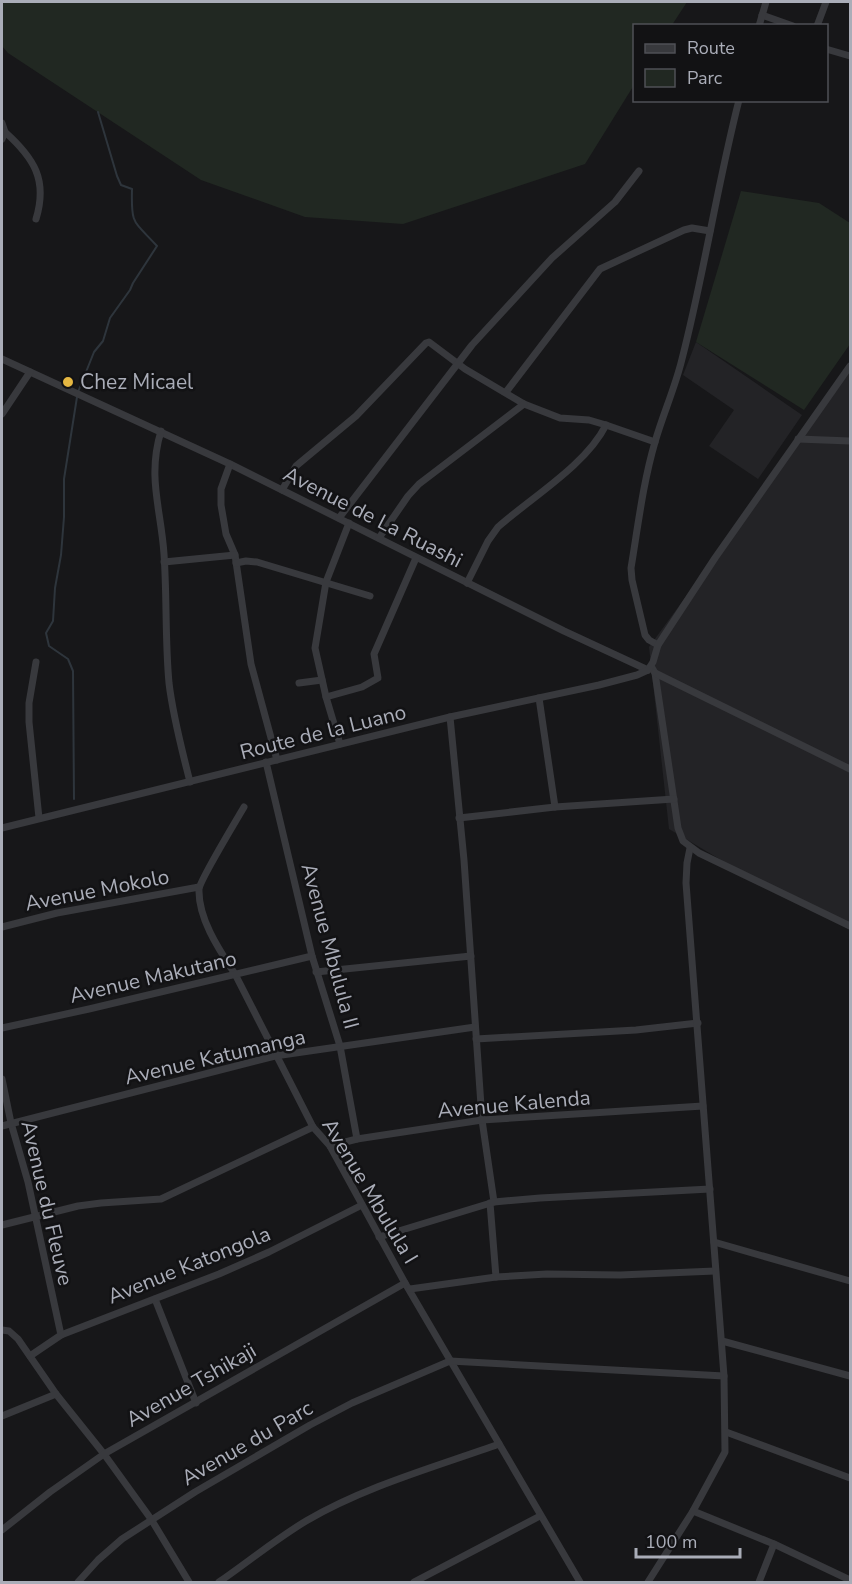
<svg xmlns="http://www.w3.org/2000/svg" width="852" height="1584" font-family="'Nunito Sans',sans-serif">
	<rect width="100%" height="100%" fill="#171719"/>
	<g fill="#232326">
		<path d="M696,342L802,415L758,479L709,446L734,410L683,375Z"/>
		<path d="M850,372V930L812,908L780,895L669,829L649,647Z"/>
	</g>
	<g fill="#212822">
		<path d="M2,2H687L672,25L634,26V85L585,164L403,224L305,217L201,180L8,53L2,46Z"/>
		<path d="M741,191L819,203L850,223V344L804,410L696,342Z"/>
	</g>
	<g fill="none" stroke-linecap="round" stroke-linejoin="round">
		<g stroke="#2e353c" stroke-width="2">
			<path d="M78,392L94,352L103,341L110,318L130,290L133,283L157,246C133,220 131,225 132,189L121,185L117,176L98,112"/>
			<path d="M74,799L73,671L68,659L49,646L46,633L53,621L55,588L61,555L64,517V479L77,397"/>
		</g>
		<g stroke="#38393d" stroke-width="7">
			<path d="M762,15L793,26"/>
			<path d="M759,26L766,2"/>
			<path d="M817,26L826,2"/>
			<path d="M826,49L850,56"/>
			<path d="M2,123L5,132L2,139"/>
			<path d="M5,132C34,158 48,180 36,219"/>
			<path d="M2,359L230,464L564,631L648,670"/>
			<path d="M506,392L600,269L684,230L692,228L710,231"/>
			<path d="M2,414L30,372"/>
			<path d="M161,431C147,477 161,509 164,554C167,597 165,640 169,683C173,717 182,750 190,782"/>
			<path d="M798,439L850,441"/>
			<path d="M230,464L221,489V505L226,534L235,555L251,664L277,760"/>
			<path d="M282,490L296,466L356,416L426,343L429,342L465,369L524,404L560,418L589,420L606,425L655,442"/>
			<path d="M339,518L472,345L552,258L615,202L639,171"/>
			<path d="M379,538L408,496L419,484L524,404"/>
			<path d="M164,562L235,555"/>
			<path d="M236,563L246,561L257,562L370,596"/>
			<path d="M467,583L488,541L498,527C532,497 586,465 606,425"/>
			<path d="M658,645L649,640L645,635L632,580L631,568C638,526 643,483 655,442C663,414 675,388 682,359C704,274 717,186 739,100"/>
			<path d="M36,662L29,703V722L39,818"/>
			<path d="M651,666L655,673L678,828L683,841L699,853L850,926"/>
			<path d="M655,673L850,769"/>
			<path d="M299,683L322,680"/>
			<path d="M326,697L362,687L378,678L374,654L416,558"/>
			<path d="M539,698L555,807"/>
			<path d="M450,717L464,860L482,1120L494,1202"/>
			<path d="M340,744L326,697L315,648L326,582L349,523"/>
			<path d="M266,762L312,956L340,1046L357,1139"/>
			<path d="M244,807C237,819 200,880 199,889C198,919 220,951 235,974L313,1127L330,1146L405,1283L580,1582"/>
			<path d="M459,818L555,807L674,799"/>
			<path d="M2,828L450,717L599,685L637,675L648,670L653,662L658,645L715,558L850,366"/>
			<path d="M2,927L57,913L199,887"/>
			<path d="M316,972L471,956"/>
			<path d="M2,1028L89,1009L312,956"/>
			<path d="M476,1039L636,1030L698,1023"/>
			<path d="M2,1079L11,1123L28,1182L61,1335"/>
			<path d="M2,1126L275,1056L475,1027"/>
			<path d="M330,1146L357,1139L482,1120L703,1106"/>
			<path d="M490,1203L496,1277"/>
			<path d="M2,1225L78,1206L101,1203L161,1199L313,1127"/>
			<path d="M379,1237L494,1202L540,1198L710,1189"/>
			<path d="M714,1242L850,1281"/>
			<path d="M410,1289L496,1277L547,1274L620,1275L715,1271"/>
			<path d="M155,1299L196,1403"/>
			<path d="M2,1330L9,1331L18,1339L56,1394L104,1454L151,1519L189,1582"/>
			<path d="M722,1341L850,1376"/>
			<path d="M30,1356L61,1335L219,1274L269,1252L362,1205"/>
			<path d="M2,1416L56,1394"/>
			<path d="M726,1432L850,1478"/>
			<path d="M693,1511L774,1544L850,1580"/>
			<path d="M2,1530L50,1492L104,1454L405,1283"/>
			<path d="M78,1582L98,1560L122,1539L195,1492L310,1425L352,1403L450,1361L724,1376"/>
			<path d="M219,1582C248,1562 276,1539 306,1521C366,1486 435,1467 499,1444"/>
			<path d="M414,1582L540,1516"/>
			<path d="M648,1582L693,1511L725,1452L724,1376L686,883L687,863L690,848"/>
			<path d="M759,1582L774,1544"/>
		</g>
	</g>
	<circle fill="#e5b742" stroke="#121214" stroke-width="2" cx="68" cy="382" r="6"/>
	<g text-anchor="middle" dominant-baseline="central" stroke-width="5" stroke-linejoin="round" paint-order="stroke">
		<g font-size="21" fill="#aaadb8" stroke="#121214" text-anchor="start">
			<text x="80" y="382">Chez Micael</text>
		</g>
		<g font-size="21" fill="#aaadb8" stroke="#121214">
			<text transform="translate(373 517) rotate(27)">Avenue de La Ruashi</text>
			<text transform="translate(323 732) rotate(-14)">Route de la Luano</text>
			<text transform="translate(97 890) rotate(-11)">Avenue Mokolo</text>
			<text transform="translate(330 946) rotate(75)">Avenue Mbulula II</text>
			<text transform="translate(153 977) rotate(-13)">Avenue Makutano</text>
			<text transform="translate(215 1057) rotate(-13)">Avenue Katumanga</text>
			<text transform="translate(514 1104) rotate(-5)">Avenue Kalenda</text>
			<text transform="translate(370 1191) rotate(59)">Avenue Mbulula I</text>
			<text transform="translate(47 1203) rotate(77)">Avenue du Fleuve</text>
			<text transform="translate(189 1265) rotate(-22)">Avenue Katongola</text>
			<text transform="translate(191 1385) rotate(-30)">Avenue Tshikaji</text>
			<text transform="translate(247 1443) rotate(-30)">Avenue du Parc</text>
		</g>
	</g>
	<rect width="852" height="1584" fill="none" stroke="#aaadb8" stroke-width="6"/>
	<rect x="633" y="24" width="195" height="78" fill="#121214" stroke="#4f5056" stroke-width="1.5"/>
	<rect x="645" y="44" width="30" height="9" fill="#38393d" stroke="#4f5056" stroke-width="1.5"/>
	<text x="687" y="54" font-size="18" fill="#aaadb8">Route</text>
	<rect x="645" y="69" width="30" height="18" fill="#212822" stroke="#4f5056" stroke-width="1.5"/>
	<text x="687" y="84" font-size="18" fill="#aaadb8">Parc</text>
	<path d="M636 1548v9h104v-9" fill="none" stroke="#aaadb8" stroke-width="3"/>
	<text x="645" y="1548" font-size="18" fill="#aaadb8" stroke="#121214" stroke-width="4.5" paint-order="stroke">100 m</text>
</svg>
